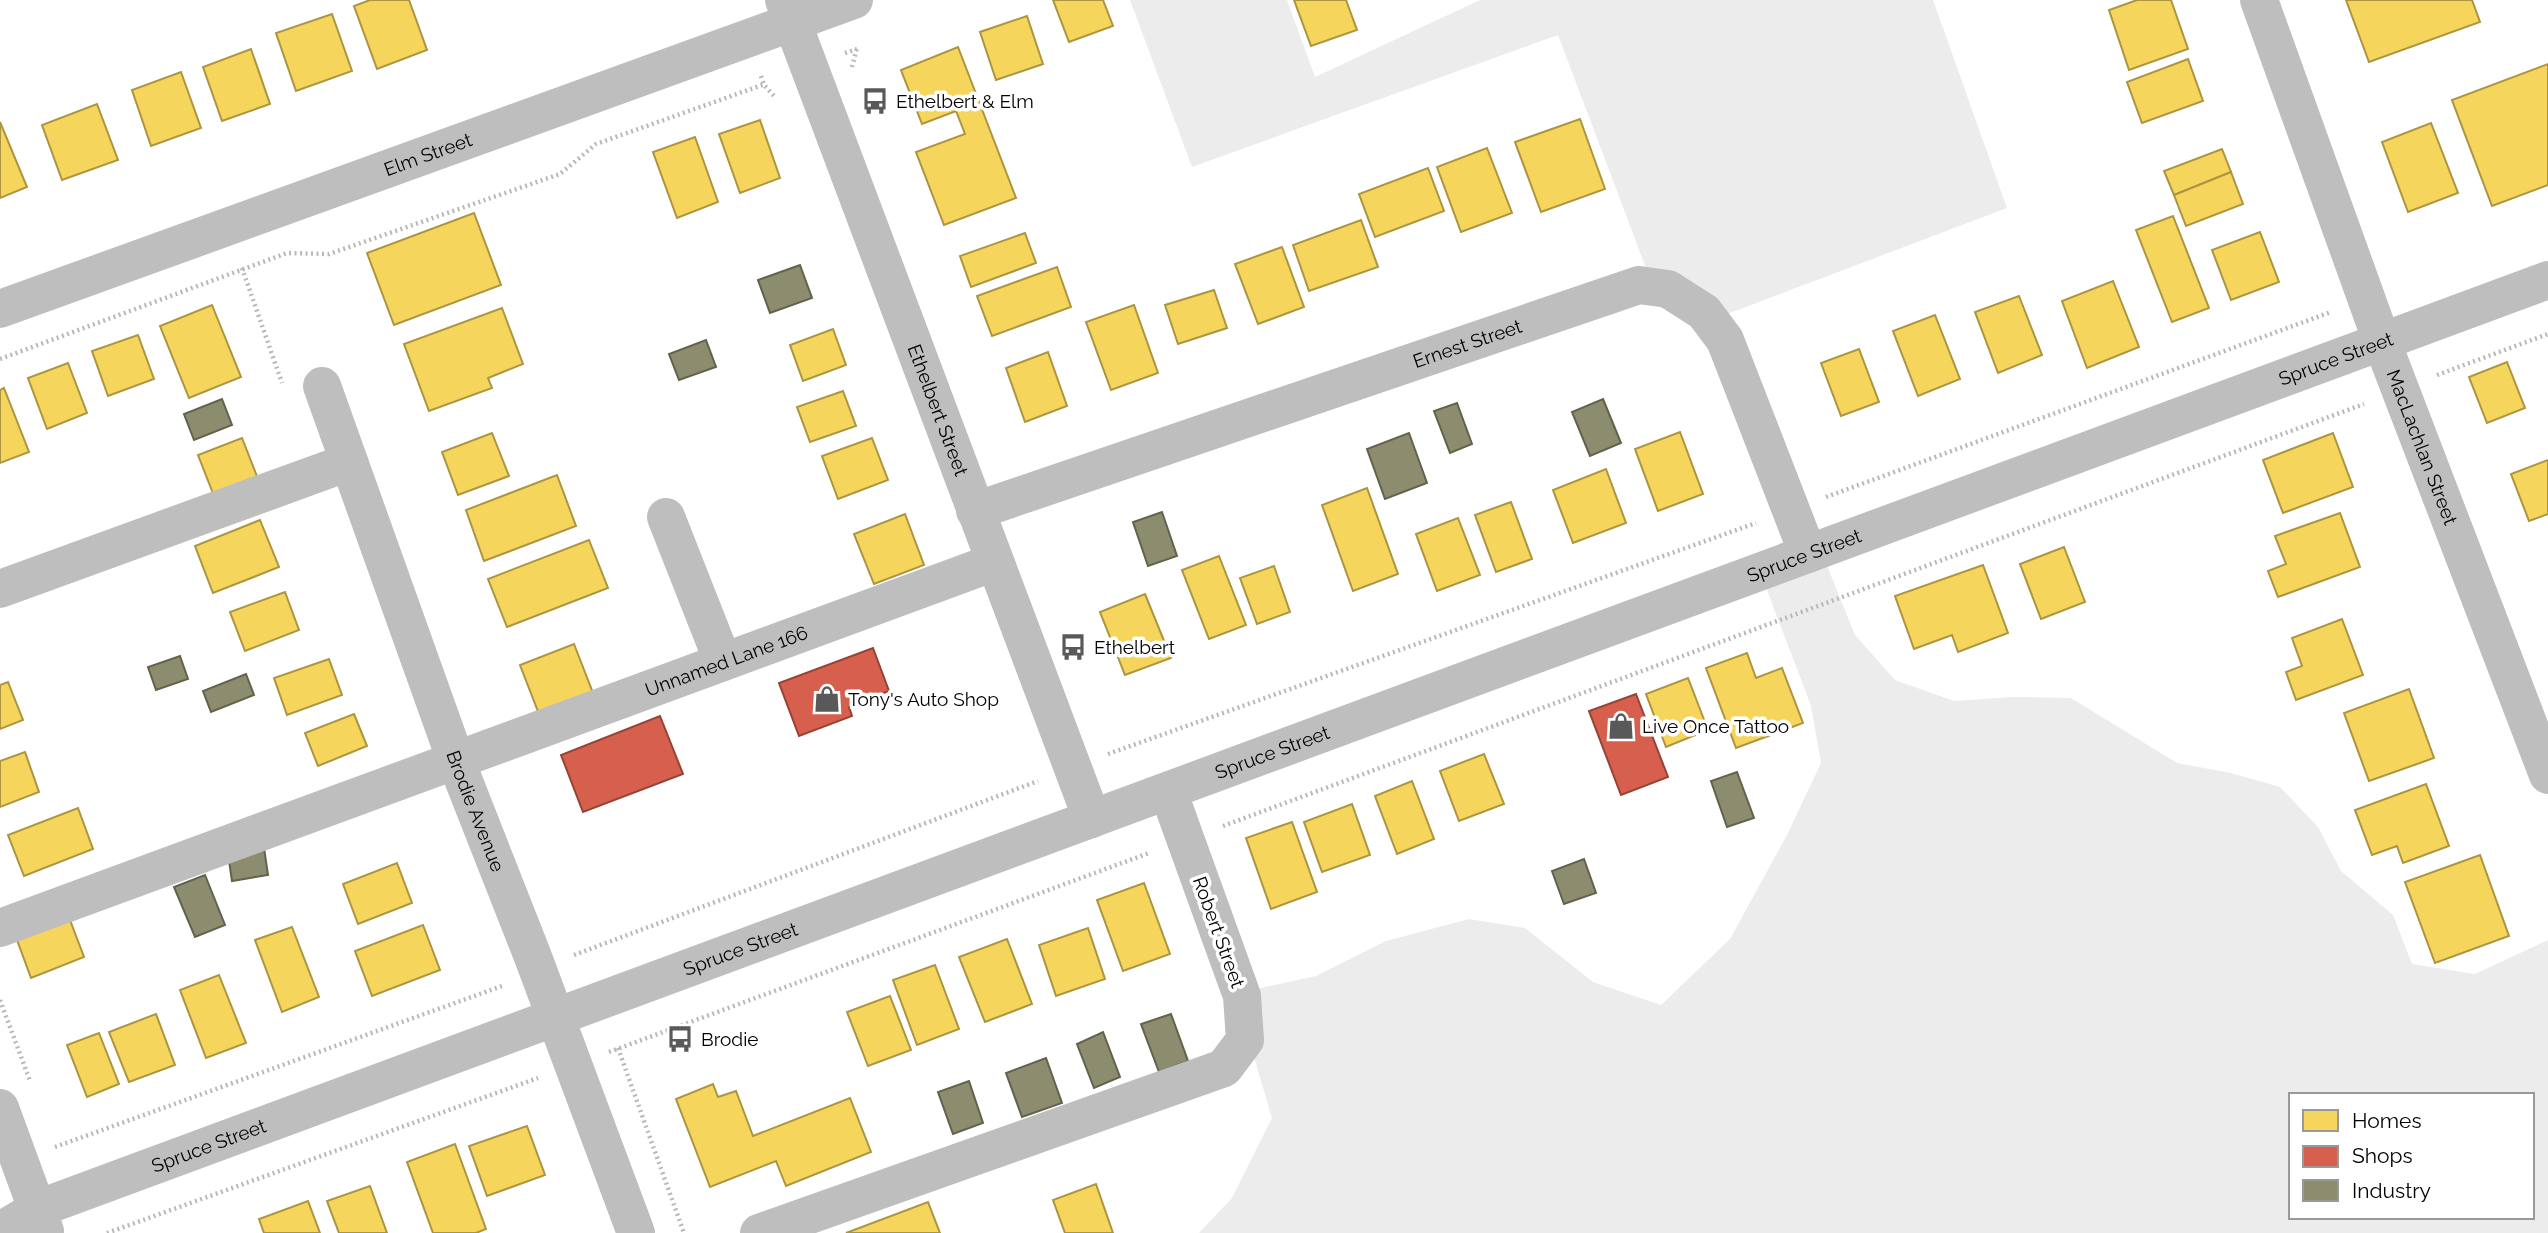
<svg xmlns="http://www.w3.org/2000/svg" width="2548" height="1233" font-family="Raleway,sans-serif">
	<rect width="100%" height="100%" fill="#fff"/>
	<g fill="#ececec" fill-rule="evenodd">
		<path d="M1130,0H1287L1315,77L1480,0H1933L2007,208L1714,319L1649,276L1558,35L1192,167Z"/>
		<path d="M1823,556L1855,635L1895,680L1954,701L2013,697L2071,698L2177,763L2231,773L2280,787L2318,827L2341,871L2393,915L2412,964L2475,974L2548,940V1233H1199L1232,1198L1272,1118L1250,1044L1251,990L1316,976L1386,941L1469,919L1525,928L1593,982L1661,1005L1730,939L1787,835L1821,763L1811,706L1762,577ZM2291,1095H2532V1217H2291Z"/>
	</g>
	<g fill="#f6d55c" stroke="#ac9540" stroke-width="2">
		<path d="M370,0H409L427,50L377,69L354,6Z"/>
		<path d="M1053,0H1103L1113,26L1069,42Z"/>
		<path d="M1294,0H1346L1357,30L1311,46Z"/>
		<path d="M2137,0H2171L2188,49L2129,70L2109,10Z"/>
		<path d="M2346,0H2472L2480,22L2369,62Z"/>
		<path d="M332,14L352,71L296,91L276,33Z"/>
		<path d="M1027,16L1043,64L996,80L980,32Z"/>
		<path d="M958,47L1016,198L944,225L916,152L965,134L956,111L922,124L901,70Z"/>
		<path d="M251,49L270,104L222,121L203,67Z"/>
		<path d="M2188,59L2203,101L2142,123L2127,82Z"/>
		<path d="M2548,64V185L2492,206L2452,100Z"/>
		<path d="M181,72L201,128L151,146L132,90Z"/>
		<path d="M97,104L118,160L62,180L42,125Z"/>
		<path d="M1580,119L1605,189L1541,212L1515,142Z"/>
		<path d="M760,120L780,178L740,193L719,134Z"/>
		<path d="M0,122L27,187L0,198Z"/>
		<path d="M2431,123L2458,193L2408,212L2382,142Z"/>
		<path d="M695,137L718,202L677,218L653,152Z"/>
		<path d="M1487,148L1512,213L1461,232L1437,167Z"/>
		<path d="M2222,149L2231,172L2174,195L2164,171Z"/>
		<path d="M1428,168L1444,211L1375,237L1359,194Z"/>
		<path d="M2231,172L2243,204L2186,226L2174,195Z"/>
		<path d="M474,213L501,285L394,325L367,253Z"/>
		<path d="M2173,216L2209,308L2172,322L2136,230Z"/>
		<path d="M1361,220L1378,267L1309,291L1293,245Z"/>
		<path d="M2260,232L2279,282L2231,300L2212,250Z"/>
		<path d="M1025,233L1036,263L971,287L960,256Z"/>
		<path d="M1282,247L1304,307L1258,324L1235,264Z"/>
		<path d="M1057,267L1071,307L992,336L977,296Z"/>
		<path d="M2113,281L2139,347L2087,368L2062,301Z"/>
		<path d="M1214,290L1227,328L1178,344L1165,305Z"/>
		<path d="M2019,296L2042,355L1998,373L1975,312Z"/>
		<path d="M212,305L241,377L189,398L160,326Z"/>
		<path d="M1134,305L1158,373L1111,390L1086,322Z"/>
		<path d="M502,308L523,364L488,378L492,388L429,411L404,344Z"/>
		<path d="M1935,315L1960,379L1918,396L1893,331Z"/>
		<path d="M833,329L846,365L803,381L790,345Z"/>
		<path d="M138,335L154,379L108,396L92,351Z"/>
		<path d="M1859,349L1879,402L1841,416L1821,363Z"/>
		<path d="M1048,352L1067,406L1025,422L1006,368Z"/>
		<path d="M2507,362L2525,408L2487,423L2469,377Z"/>
		<path d="M68,363L87,413L47,429L28,378Z"/>
		<path d="M4,388L29,452L0,463V390Z"/>
		<path d="M843,391L856,426L810,442L797,407Z"/>
		<path d="M1680,432L1703,494L1658,511L1635,449Z"/>
		<path d="M492,433L509,476L458,495L442,452Z"/>
		<path d="M2333,433L2353,487L2283,513L2263,460Z"/>
		<path d="M242,438L260,484L216,501L198,455Z"/>
		<path d="M872,438L888,480L838,499L822,456Z"/>
		<path d="M2548,460V514L2529,521L2511,474Z"/>
		<path d="M1606,469L1626,523L1573,543L1553,490Z"/>
		<path d="M557,475L576,526L484,561L466,510Z"/>
		<path d="M1367,488L1398,574L1353,591L1322,505Z"/>
		<path d="M1511,502L1532,559L1496,572L1475,515Z"/>
		<path d="M2340,513L2360,567L2278,597L2268,571L2286,564L2275,536Z"/>
		<path d="M905,514L924,565L874,584L854,534Z"/>
		<path d="M1458,518L1480,575L1437,591L1416,534Z"/>
		<path d="M260,520L279,567L213,593L195,546Z"/>
		<path d="M589,540L608,588L507,627L488,579Z"/>
		<path d="M2064,547L2085,602L2041,619L2020,564Z"/>
		<path d="M1219,556L1246,625L1209,639L1182,570Z"/>
		<path d="M1983,565L2008,633L1958,652L1952,635L1914,649L1895,596Z"/>
		<path d="M1274,566L1290,612L1257,624L1240,578Z"/>
		<path d="M285,592L299,630L245,651L230,612Z"/>
		<path d="M1145,594L1171,658L1125,675L1100,612Z"/>
		<path d="M2342,619L2363,675L2296,700L2286,672L2302,666L2292,638Z"/>
		<path d="M574,644L593,693L539,714L520,665Z"/>
		<path d="M1747,653L1756,678L1782,668L1803,723L1736,748L1706,668Z"/>
		<path d="M329,659L342,695L287,715L274,678Z"/>
		<path d="M1688,678L1708,730L1666,747L1646,694Z"/>
		<path d="M8,682L23,720L0,729V685Z"/>
		<path d="M2409,689L2434,758L2369,781L2344,713Z"/>
		<path d="M354,714L367,746L318,766L305,733Z"/>
		<path d="M25,752L39,792L0,807V761Z"/>
		<path d="M1484,754L1504,804L1459,821L1440,771Z"/>
		<path d="M1412,781L1434,839L1397,854L1375,796Z"/>
		<path d="M2426,784L2449,846L2403,863L2397,846L2372,855L2355,810Z"/>
		<path d="M1352,804L1370,855L1322,872L1304,822Z"/>
		<path d="M78,808L93,849L24,876L8,835Z"/>
		<path d="M1292,822L1317,892L1271,909L1246,838Z"/>
		<path d="M2480,855L2509,936L2435,963L2405,882Z"/>
		<path d="M397,863L412,903L358,924L343,884Z"/>
		<path d="M1144,883L1170,954L1123,971L1097,900Z"/>
		<path d="M70,920L84,957L31,978L17,940Z"/>
		<path d="M423,925L440,970L372,996L355,951Z"/>
		<path d="M292,927L319,997L282,1012L255,940Z"/>
		<path d="M1088,928L1105,979L1056,996L1039,945Z"/>
		<path d="M1007,939L1032,1004L985,1022L959,957Z"/>
		<path d="M935,965L959,1029L917,1045L893,980Z"/>
		<path d="M219,975L246,1043L206,1058L180,990Z"/>
		<path d="M890,996L911,1050L868,1066L847,1012Z"/>
		<path d="M156,1014L175,1065L129,1082L109,1032Z"/>
		<path d="M99,1033L119,1084L87,1097L67,1045Z"/>
		<path d="M713,1084L718,1097L736,1091L753,1136L850,1098L871,1152L786,1186L776,1161L710,1187L676,1099Z"/>
		<path d="M527,1126L545,1175L487,1196L469,1146Z"/>
		<path d="M455,1144L486,1229L476,1233H433L407,1162Z"/>
		<path d="M1096,1184L1113,1233H1065L1053,1200Z"/>
		<path d="M370,1186L387,1233H339L327,1201Z"/>
		<path d="M308,1201L320,1233H264L259,1219Z"/>
		<path d="M928,1202L940,1233H846Z"/>
	</g>
	<g fill="#d6604d" stroke="#964336" stroke-width="2">
		<path d="M873,648L889,691L849,707L852,716L799,736L779,683Z"/>
		<path d="M1636,694L1668,777L1621,795L1589,711Z"/>
		<path d="M660,716L683,774L583,812L561,755Z"/>
	</g>
	<g fill="#8c8c6e" stroke="#62624d" stroke-width="2">
		<path d="M800,265L812,298L770,313L758,280Z"/>
		<path d="M706,340L716,367L679,380L669,354Z"/>
		<path d="M222,399L232,425L194,440L184,414Z"/>
		<path d="M1603,399L1621,443L1590,456L1572,412Z"/>
		<path d="M1457,403L1472,444L1450,453L1434,411Z"/>
		<path d="M1409,433L1427,483L1385,499L1367,449Z"/>
		<path d="M1162,512L1177,556L1148,566L1133,522Z"/>
		<path d="M180,656L188,679L156,690L148,667Z"/>
		<path d="M246,674L254,695L211,712L203,691Z"/>
		<path d="M1737,772L1754,818L1727,827L1711,781Z"/>
		<path d="M264,848L268,875L232,881L228,854Z"/>
		<path d="M1584,859L1596,893L1564,904L1552,871Z"/>
		<path d="M205,875L225,925L195,937L174,887Z"/>
		<path d="M1171,1014L1188,1061L1159,1072L1141,1024Z"/>
		<path d="M1103,1032L1120,1077L1094,1088L1077,1044Z"/>
		<path d="M1046,1058L1062,1103L1022,1117L1006,1073Z"/>
		<path d="M969,1081L983,1123L953,1134L938,1092Z"/>
	</g>
	<g fill="none" stroke-linecap="round" stroke-linejoin="round">
		<g stroke="#b9b9b9" stroke-width="4.5" stroke-dasharray="2 3.5" stroke-linecap="butt">
			<path d="M845,53L857,49"/>
			<path d="M852,67L857,48"/>
			<path d="M761,76L764,85L776,98"/>
			<path d="M242,268L282,383"/>
			<path d="M0,359L287,253L329,254L560,174L596,144L765,84"/>
			<path d="M2437,375L2548,334"/>
			<path d="M1826,497L2331,312"/>
			<path d="M1108,754L1756,523"/>
			<path d="M1223,826L2364,404"/>
			<path d="M574,955L1038,781"/>
			<path d="M0,1000L30,1081"/>
			<path d="M618,1048L684,1233"/>
			<path d="M609,1052L1149,853"/>
			<path d="M55,1147L502,986"/>
			<path d="M107,1233L538,1078"/>
		</g>
		<g stroke="#bebebe" stroke-width="38">
			<path id="s1" d="M784,0L1092,819"/>
			<path id="s2" d="M2259,0L2382,342L2548,775"/>
			<path id="s3" d="M322,386L456,761L533,957L636,1233"/>
			<path id="s4" d="M975,511L1639,285L1668,289L1704,312L1725,340L1808,554"/>
			<path d="M666,517L723,662"/>
			<path d="M0,589L349,462"/>
			<path id="s5" d="M0,928L995,562"/>
			<path d="M0,1108L45,1231"/>
			<path id="s6" d="M0,1231L37,1209L2548,280"/>
			<path d="M759,1233L1224,1068L1245,1040L1242,996L1168,791"/>
		</g>
		<path stroke="#bebebe" stroke-width="38" id="s7" d="M0,309L854,0"/>
	</g>
	<defs>
		<symbol id="bus-bare" viewBox="-9 -9 18 18"><path d="M-5-6H5V4H4V6H2V4H-2V6H-4V4H-5ZM-3.5-4V0h7V-4ZM-3.5 1.2v1.5H-2V1.2ZM2 1.2v1.5H3.5V1.2Z" fill="#595959" stroke="#fff" stroke-width="2.5" paint-order="stroke"/></symbol>
		<symbol id="shop-bare" viewBox="-9 -9 18 18"><path d="M-5-2.5h2.3a2.7 3.5 0 0 1 5.4 0H5L5.5 6h-11ZM-1.5-2.5h3a1.5 2.3 0 0 0-3 0Z" fill="#595959" stroke="#fff" stroke-width="2.5" paint-order="stroke"/></symbol>
	</defs>
	<g fill-rule="evenodd">
		<use href="#bus-bare" x="856" y="82" width="38" height="38"/>
		<use href="#bus-bare" x="1054" y="628" width="38" height="38"/>
		<use href="#shop-bare" x="808" y="680" width="38" height="38"/>
		<use href="#shop-bare" x="1602" y="707" width="38" height="38"/>
		<use href="#bus-bare" x="661" y="1020" width="38" height="38"/>
	</g>
	<g text-anchor="middle" dominant-baseline="central" stroke-width="7" stroke-linejoin="round" paint-order="stroke">
		<g font-size="19" fill="#000" stroke="#fff" text-anchor="start">
			<text x="896" y="101">Ethelbert &amp; Elm</text>
			<text x="1094" y="647">Ethelbert</text>
			<text x="848" y="699">Tony's Auto Shop</text>
			<text x="1642" y="726">Live Once Tattoo</text>
			<text x="701" y="1039">Brodie</text>
		</g>
		<g font-size="19" fill="#000" stroke="#fff">
			<text stroke="none"><textPath href="#s7" startOffset="455">Elm Street</textPath></text>
			<text stroke="none"><textPath href="#s4" startOffset="520">Ernest Street</textPath></text>
			<text stroke="none"><textPath href="#s6" startOffset="2494">Spruce Street</textPath></text>
			<text stroke="none"><textPath href="#s1" startOffset="438">Ethelbert Street</textPath></text>
			<text stroke="none"><textPath href="#s2" startOffset="476">MacLachlan Street</textPath></text>
			<text stroke="none"><textPath href="#s6" startOffset="1927">Spruce Street</textPath></text>
			<text stroke="none"><textPath href="#s5" startOffset="774">Unnamed Lane 166</textPath></text>
			<text stroke="none"><textPath href="#s6" startOffset="1360">Spruce Street</textPath></text>
			<text stroke="none"><textPath href="#s3" startOffset="452">Brodie Avenue</textPath></text>
			<text transform="translate(1219 932) rotate(70)">Robert Street</text>
			<text stroke="none"><textPath href="#s6" startOffset="793">Spruce Street</textPath></text>
			<text stroke="none"><textPath href="#s6" startOffset="226">Spruce Street</textPath></text>
		</g>
	</g>
	<rect x="2289" y="1093" width="245" height="126" fill="#ffffff" stroke="#999999" stroke-width="2"/>
	<rect x="2303" y="1110" width="35" height="21" fill="#f6d55c" stroke="#999999" stroke-width="2"/>
	<text x="2352" y="1128" font-size="21" fill="#000000">Homes</text>
	<rect x="2303" y="1146" width="35" height="21" fill="#d6604d" stroke="#999999" stroke-width="2"/>
	<text x="2352" y="1163" font-size="21" fill="#000000">Shops</text>
	<rect x="2303" y="1180" width="35" height="21" fill="#8c8c6e" stroke="#999999" stroke-width="2"/>
	<text x="2352" y="1198" font-size="21" fill="#000000">Industry</text>
</svg>
